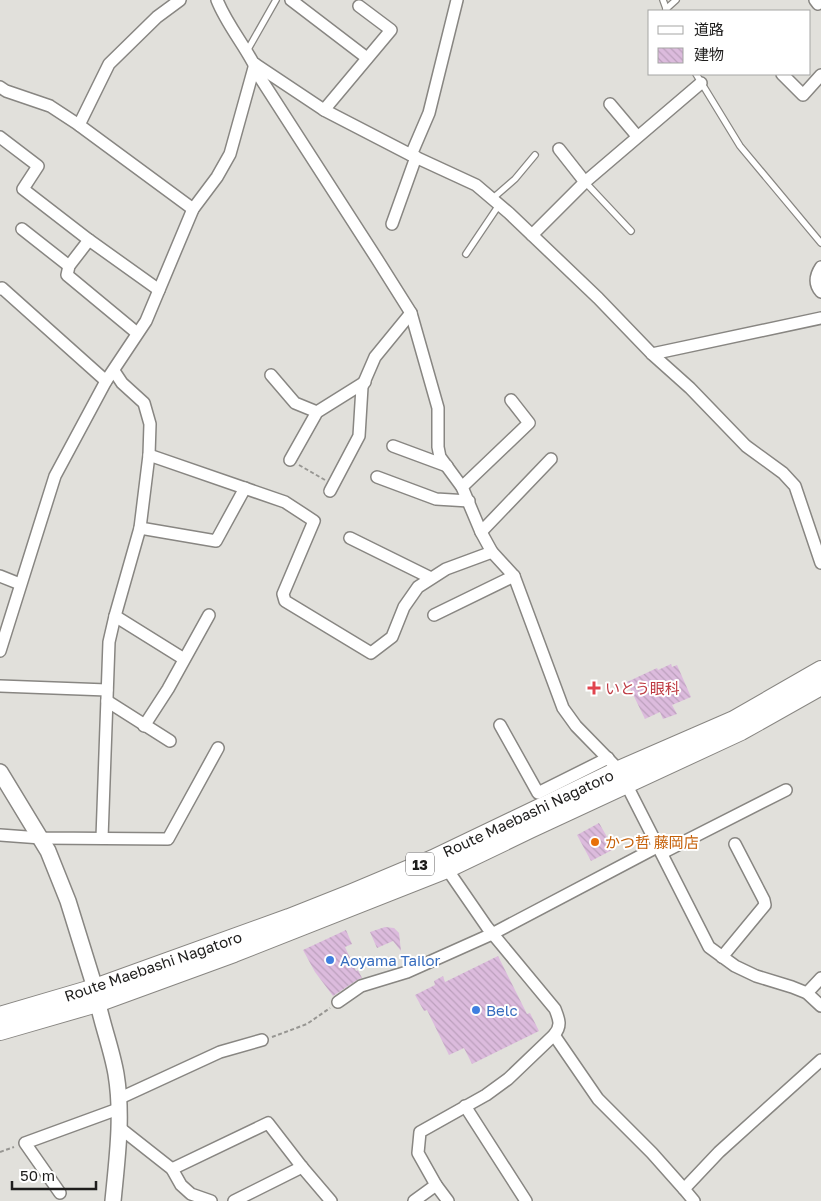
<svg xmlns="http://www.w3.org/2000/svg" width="821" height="1201" font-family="'Golos Text','Noto Sans JP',sans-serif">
	<defs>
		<pattern id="building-back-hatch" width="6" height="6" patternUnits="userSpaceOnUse" patternTransform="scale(1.25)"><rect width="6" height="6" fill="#dcbbdd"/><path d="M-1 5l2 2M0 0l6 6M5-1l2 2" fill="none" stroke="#bca0bd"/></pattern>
	</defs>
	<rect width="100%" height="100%" fill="#e1e0db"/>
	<g fill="url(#building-back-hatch)">
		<path d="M671,664L672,667L677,665L691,697L672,705L677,714L663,719L660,712L645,719L627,682L657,668L658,670Z"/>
		<path d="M599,823L614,849L591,861L577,835Z"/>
		<path d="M385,927L394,928L399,933L401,951L393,941L377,948L370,932Z"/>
		<path d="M346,930L352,944L345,947L356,971L358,970L362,978L357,980L333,996L315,972L303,950Z"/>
		<path d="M498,956L527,1014L530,1013L539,1031L472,1064L464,1048L449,1055L427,1010L424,1011L415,995L435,985L434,981L443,976L445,982Z"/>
	</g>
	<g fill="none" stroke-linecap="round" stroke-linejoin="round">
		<defs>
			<g id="lane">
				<path d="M663,0L667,11"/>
				<path d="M666,9L676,0"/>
				<path d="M247,51L276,0"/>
				<path d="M696,74L740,146L821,243"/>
				<path d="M585,182L631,231"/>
				<path d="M492,199L515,179L535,155"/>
				<path d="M466,254L499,205"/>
			</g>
			<g id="street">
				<path d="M217,0C228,28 250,51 261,79L377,259L411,313L438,408V447L440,457L462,487L481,532L492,552L514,576L563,708L576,726L619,770L709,947L735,966L756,976L792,987L807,993L821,1006"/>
				<path d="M291,0L367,58"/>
				<path d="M815,0L818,4L821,2"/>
				<path d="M255,64L324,110L411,155L476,185L509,213L598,298L652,354L690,388L746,446L783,473L795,486L821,563"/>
				<path d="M782,74L803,95L821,75"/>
				<path d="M0,87L6,91L50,106L79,125L193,209"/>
				<path d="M610,104L637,136"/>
				<path d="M324,110L391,30L359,6"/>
				<path d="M79,125L109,64L157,17L180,0"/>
				<path d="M0,137L38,166L23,189L89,240L159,290"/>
				<path d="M559,149L585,182"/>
				<path d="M411,155L429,113L457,0"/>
				<path d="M392,224L416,157"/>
				<path d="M22,229L69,266"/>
				<path d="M532,235L585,182L701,83"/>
				<path d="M89,240L69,266L67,275L137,333"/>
				<path d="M821,267C815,276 814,284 821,292"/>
				<path d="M0,289L2,288L106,381"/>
				<path d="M652,354L821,318"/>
				<path d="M271,375L295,403L317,412"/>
				<path d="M393,446L447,466"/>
				<path d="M149,455L285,502L314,521L283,594L285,601L371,653L392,637L404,607L418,587L446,569L492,552"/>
				<path d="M290,460L317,412L365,382"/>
				<path d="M377,477L436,499L469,501"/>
				<path d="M462,487L529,423L511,400"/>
				<path d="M330,491L359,436L362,387L375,357L411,313"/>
				<path d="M140,528L216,541L245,488"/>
				<path d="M481,532L551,459"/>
				<path d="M350,538L431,578"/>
				<path d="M0,576L20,584"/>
				<path d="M434,615L514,576"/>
				<path d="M115,616L184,659"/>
				<path d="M0,651L55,476L106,381L146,321L193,209L217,177L230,154L255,64"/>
				<path d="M0,686L107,690"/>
				<path d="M107,701L170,741"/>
				<path d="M500,725L538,793L608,758"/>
				<path d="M144,726L168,689L209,615"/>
				<path d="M0,835L41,838L168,839L218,748"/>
				<path d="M102,838L109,642L115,616L140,528L149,455L150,424L144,403L122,383L114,371"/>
				<path d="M662,853L786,790"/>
				<path d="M722,957L765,905L764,900L735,844"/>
				<path d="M807,993L821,978"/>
				<path d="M338,1002L361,986L407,972L492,934L659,846"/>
				<path d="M554,1035L598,1099L652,1153L684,1189"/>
				<path d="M118,1099L220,1052L262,1040"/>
				<path d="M465,1106L526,1201"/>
				<path d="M120,1128L172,1169L181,1185L191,1194L211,1201"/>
				<path d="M172,1169L268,1123L302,1167L331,1201"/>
				<path d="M436,1185L448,1201"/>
				<path d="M60,1193L25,1143L118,1109"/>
				<path d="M234,1201L302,1167"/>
				<path d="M414,1201L436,1185L418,1153L420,1132L486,1095L508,1079L554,1035C562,1026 559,1019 555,1009L487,927L447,869"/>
				<path d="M694,1201L684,1189L719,1152L821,1060"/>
			</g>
			<path id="secondary" d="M0,772L48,851L68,901L95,988C99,1017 111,1045 116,1074C123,1116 117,1159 113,1201"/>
			<g id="primary">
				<path d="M0,1016L95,988L289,918L352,893L433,859L619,770L734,720L821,670"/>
				<path d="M0,1031L97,1003L234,953L447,869L530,829L741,731L821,686"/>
			</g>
		</defs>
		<use href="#lane" stroke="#888682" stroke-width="8"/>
		<use href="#street" stroke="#888682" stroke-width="14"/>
		<use href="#secondary" stroke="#888682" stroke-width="18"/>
		<use href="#primary" stroke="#888682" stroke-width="20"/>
		<g stroke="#979692" stroke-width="2" stroke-dasharray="4 2.5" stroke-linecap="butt">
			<path d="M299,465L325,480"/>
			<path d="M272,1037L307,1024L330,1008"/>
			<path d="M0,1152L14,1147"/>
		</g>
		<use href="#lane" stroke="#fff" stroke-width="5.5"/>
		<use href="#street" stroke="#fff" stroke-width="11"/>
		<use href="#secondary" stroke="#fff" stroke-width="15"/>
		<use href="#primary" stroke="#fff" stroke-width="18"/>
	</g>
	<path fill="#e0444e" stroke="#fff" stroke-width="2" d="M591.5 680.5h5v5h5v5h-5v5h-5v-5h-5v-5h5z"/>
	<circle fill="#e8710a" stroke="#fff" stroke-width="2" cx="595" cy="842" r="5"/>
	<g fill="#3f7fe0" stroke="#fff" stroke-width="2">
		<circle cx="330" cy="960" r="5"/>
		<circle cx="476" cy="1010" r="5"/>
	</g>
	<g text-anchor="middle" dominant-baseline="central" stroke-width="4" stroke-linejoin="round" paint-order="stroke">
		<rect fill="#fff" stroke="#626160" stroke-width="1" x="406" y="852.5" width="28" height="23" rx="4"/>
		<g font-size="14" font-weight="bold" fill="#1e1d1c">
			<text x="420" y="864">13</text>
		</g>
		<g font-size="15" fill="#be3a42" stroke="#fff" text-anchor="start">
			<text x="605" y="688">いとう眼科</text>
		</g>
		<g font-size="15" fill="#1e1d1c" stroke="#fff">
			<text transform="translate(528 813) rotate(-25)">Route Maebashi Nagatoro</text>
			<text transform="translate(153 966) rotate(-19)">Route Maebashi Nagatoro</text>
		</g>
		<g font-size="15" fill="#c56008" stroke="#fff" text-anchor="start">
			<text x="605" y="842">かつ哲 藤岡店</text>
		</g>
		<g font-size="15" fill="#366cbe" stroke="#fff" text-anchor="start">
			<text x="340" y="960">Aoyama Tailor</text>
			<text x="486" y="1010">Belc</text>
		</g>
	</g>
	<rect x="648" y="10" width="162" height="65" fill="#ffffff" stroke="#a5a5a4"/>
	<rect x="658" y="26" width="25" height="8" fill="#ffffff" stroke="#a5a5a4"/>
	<text x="694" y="35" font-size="15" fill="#1e1d1c">道路</text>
	<rect x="658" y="48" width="25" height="15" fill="url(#building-back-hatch)" stroke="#a5a5a4"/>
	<text x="694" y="60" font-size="15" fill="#1e1d1c">建物</text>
	<path d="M12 1181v8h84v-8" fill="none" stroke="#1e1d1c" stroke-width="2.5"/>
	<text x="20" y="1181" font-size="15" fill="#1e1d1c" stroke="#ffffff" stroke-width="4" paint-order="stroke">50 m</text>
</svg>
